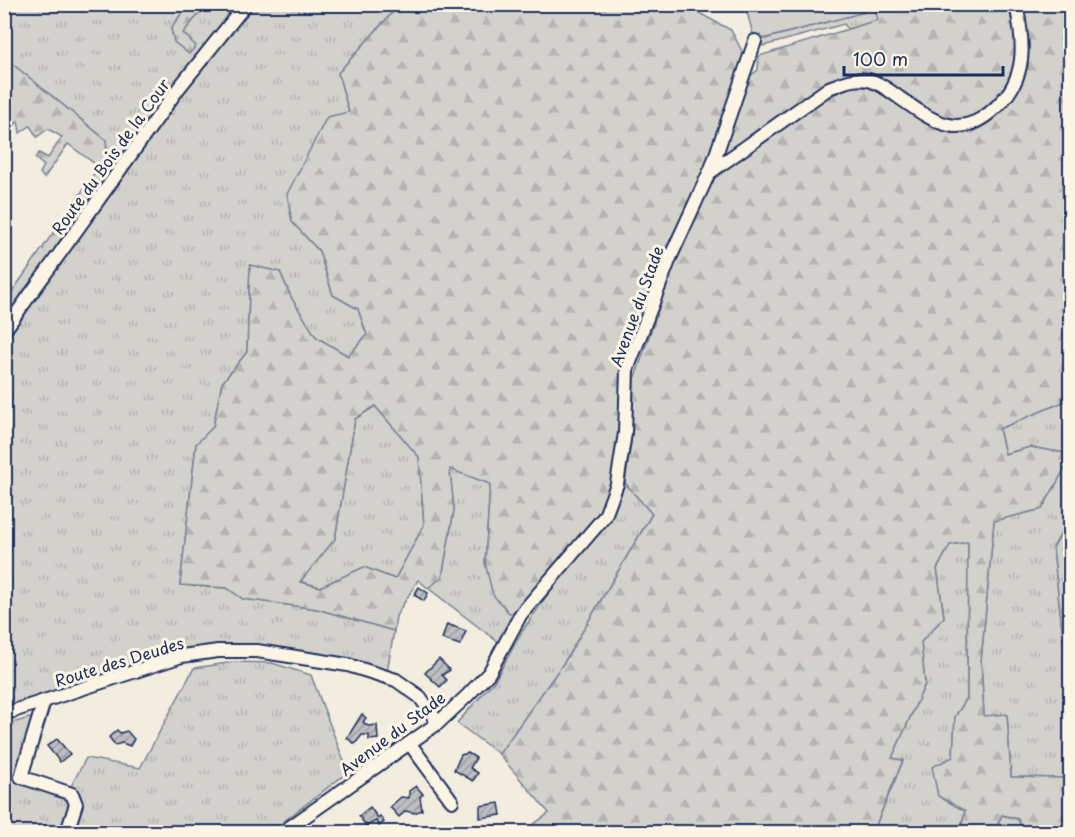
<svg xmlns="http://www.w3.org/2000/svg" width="1075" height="837" font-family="'Playpen Sans',sans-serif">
	<defs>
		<pattern id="grass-tufts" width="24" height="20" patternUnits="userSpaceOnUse" patternTransform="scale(1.5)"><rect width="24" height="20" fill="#d3d1cc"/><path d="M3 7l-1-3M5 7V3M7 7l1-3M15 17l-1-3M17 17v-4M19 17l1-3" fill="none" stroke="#b5b4b2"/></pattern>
		<pattern id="forest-firs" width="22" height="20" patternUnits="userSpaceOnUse" patternTransform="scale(1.5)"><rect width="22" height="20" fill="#d3d1cc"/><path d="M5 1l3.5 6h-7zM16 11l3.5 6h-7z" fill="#b5b4b2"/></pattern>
		<pattern id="building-hatch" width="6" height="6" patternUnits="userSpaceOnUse" patternTransform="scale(1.5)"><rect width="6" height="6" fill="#bebec0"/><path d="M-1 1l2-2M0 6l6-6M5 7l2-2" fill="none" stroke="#9a9b9f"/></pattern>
	</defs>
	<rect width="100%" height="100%" fill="#f3ede0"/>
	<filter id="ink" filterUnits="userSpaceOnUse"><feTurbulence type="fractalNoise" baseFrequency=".0167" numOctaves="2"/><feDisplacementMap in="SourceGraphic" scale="12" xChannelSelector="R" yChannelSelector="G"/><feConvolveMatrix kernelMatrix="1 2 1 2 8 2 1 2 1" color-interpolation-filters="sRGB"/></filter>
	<g filter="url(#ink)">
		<g fill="url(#grass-tufts)" stroke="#778095" stroke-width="1.5">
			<path d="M4,5H187L171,29L183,33L206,5H248L121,163L107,153L106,140L5,58Z"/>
			<path d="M253,5H399L338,73L349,112L292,222L319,251L333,295L358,309L367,335L348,356L316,337L292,299L280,272L250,266L247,352L222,383L213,427L196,444L180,585L227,588L243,599L317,609L394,631L387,672L253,646H211L176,651L5,710V339L181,93Z"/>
			<path d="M863,5H874L878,20L848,29L844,24L763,46L761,40L864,12Z"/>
			<path d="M1070,399V454L1030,447L1005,454L999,429Z"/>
			<path d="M375,406L419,457L424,525L395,579L364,567L320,587L299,581L335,539L355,419Z"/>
			<path d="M1070,459V517L1053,548L1070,700V738L1065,750L1070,770L1062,778L1011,777L1007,715L984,716L981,661L994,521L1042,509Z"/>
			<path d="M449,468L490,484L485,563L520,611L498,642L428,588L442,577L454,510Z"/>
			<path d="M625,483L652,514L565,661L499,754L457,723L495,680L523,630L550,591L612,517Z"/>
			<path d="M968,542L967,698L955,717L953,757L939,796L965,811L960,832H873L903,761L892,758L925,684L921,642L944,617L937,569L950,545Z"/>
			<path d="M235,662L272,663L311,675L348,772L270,832H5V725L36,716L21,775L69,790L86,758L140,768L194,668Z"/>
			<path d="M1002,815L1018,819L1023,832H994Z"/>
		</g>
		<g fill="url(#forest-firs)" stroke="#778095" stroke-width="1.5" fill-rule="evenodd">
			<path d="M187,5H206L183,33L196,46L189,54L174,42L171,29Z"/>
			<path d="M399,5H684L731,30L744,55L706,170L672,236L641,322L612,483L599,514L520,611L509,613L493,595L485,563L490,484L450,469L454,510L442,577L428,588L418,580L396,616L394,631L317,609L243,599L227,588L180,585L196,444L213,427L222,383L247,352L250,265L280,272L292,299L316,337L348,356L367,335L358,309L333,295L319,251L292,222L287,194L327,117L349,112L338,73ZM375,406L419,457L424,525L395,579L364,567L320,587L300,582L335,539L355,419Z"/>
			<path d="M874,5H1009C1016,45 1023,70 994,103C941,161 903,65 849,73C821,78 744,143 717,163L750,76L758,70L759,56L878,20Z"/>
			<path d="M1023,5H1070V399L999,429L1005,454L1030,447L1070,454V459L1042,509L994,521L981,661L984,716L1007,714L1011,777L1062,778L1070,770L1065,750L1070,738V832H1023L1018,819L1002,815L994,832H960L965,811L938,796L932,767L953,757L955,717L967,698L968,542L950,545L937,569L944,617L921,642L925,684L892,758L903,760L873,832H523L549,813L499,754L565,661L652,514L625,483L631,443L634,380L681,244L714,177L830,96L852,86L868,87L890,96L931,127L952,133L973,132L991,121L1013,99L1028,65L1029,45Z"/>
			<path d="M5,58L106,140L107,153L121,163L5,322V302L99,167L68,144L44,178L40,173L44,166L35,158L39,153L48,158L62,137L48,129L37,137L30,126L20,133L18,121L5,137Z"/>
			<path d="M1070,517V700L1053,548Z"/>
		</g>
		<path fill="#d3d1cc" stroke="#778095" stroke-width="1.5" d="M745,5H863L865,12L755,41Z"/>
		<g fill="url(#building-hatch)" stroke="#1b2f5e" stroke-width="1.5">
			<path d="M419,587L428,593L424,601L414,595Z"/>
			<path d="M447,624L466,631L460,645L442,639Z"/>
			<path d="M439,659L450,670L442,675L447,680L440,687L425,673Z"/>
			<path d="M362,714L366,718L363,722L368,726L377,725L378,739L369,740V735H362L355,744L347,738Z"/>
			<path d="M117,730L120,733L127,731L134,739L130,746L122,743L115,745L109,737Z"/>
			<path d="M57,739L70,754L60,762L47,746Z"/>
			<path d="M468,753L476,758L470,768L478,773L473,781L454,770L461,755Z"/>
			<path d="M416,786L423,794L420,797L422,810L414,813L406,811L399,817L390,807L401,797L409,798V791Z"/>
			<path d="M499,803L501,815L480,818V806Z"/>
			<path d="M370,807L378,818L380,816L384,822L379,826L376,821L366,826L359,816Z"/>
		</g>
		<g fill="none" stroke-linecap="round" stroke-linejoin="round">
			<defs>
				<g id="street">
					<path d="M710,172L755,41"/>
					<path d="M4,331L178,89L246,4"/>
					<path d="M44,701L21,777L72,794L76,804L67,832"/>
					<path d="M4,714L182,656L218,651H257L348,665L396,680L420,697L438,723"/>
					<path d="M410,744L452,801"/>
					<path d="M283,832L438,723L467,696L489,673L521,614L605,516L617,484L625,433L627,370L670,258L709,173L829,88C842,83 855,77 869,80C879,83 889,90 897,96C938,125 963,144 1003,100C1028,72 1023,38 1016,4"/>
				</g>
			</defs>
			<use href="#street" stroke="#1b2f5e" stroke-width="16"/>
			<use href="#street" stroke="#fcf5e5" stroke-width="12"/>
		</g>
	</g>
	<g text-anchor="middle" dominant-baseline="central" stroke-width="6" stroke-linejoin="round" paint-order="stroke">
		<g font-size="16" fill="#1b2f5e" stroke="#fcf5e5">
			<text transform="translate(110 156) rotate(-54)">Route du Bois de la Cour</text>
			<text transform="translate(636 306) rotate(-70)">Avenue du Stade</text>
			<text transform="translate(119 661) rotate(-17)">Route des Deudes</text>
			<text transform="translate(392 733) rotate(-37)">Avenue du Stade</text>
		</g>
	</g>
	<rect width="1075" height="837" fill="none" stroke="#fcf5e5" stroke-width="24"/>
	<rect x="12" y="12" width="1051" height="813" fill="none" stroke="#1b2f5e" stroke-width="2" filter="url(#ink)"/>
	<path d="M844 66v9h159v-9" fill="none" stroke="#1b2f5e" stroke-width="3"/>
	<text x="853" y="66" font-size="18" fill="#1b2f5e" stroke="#fcf5e5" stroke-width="4.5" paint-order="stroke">100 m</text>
</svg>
